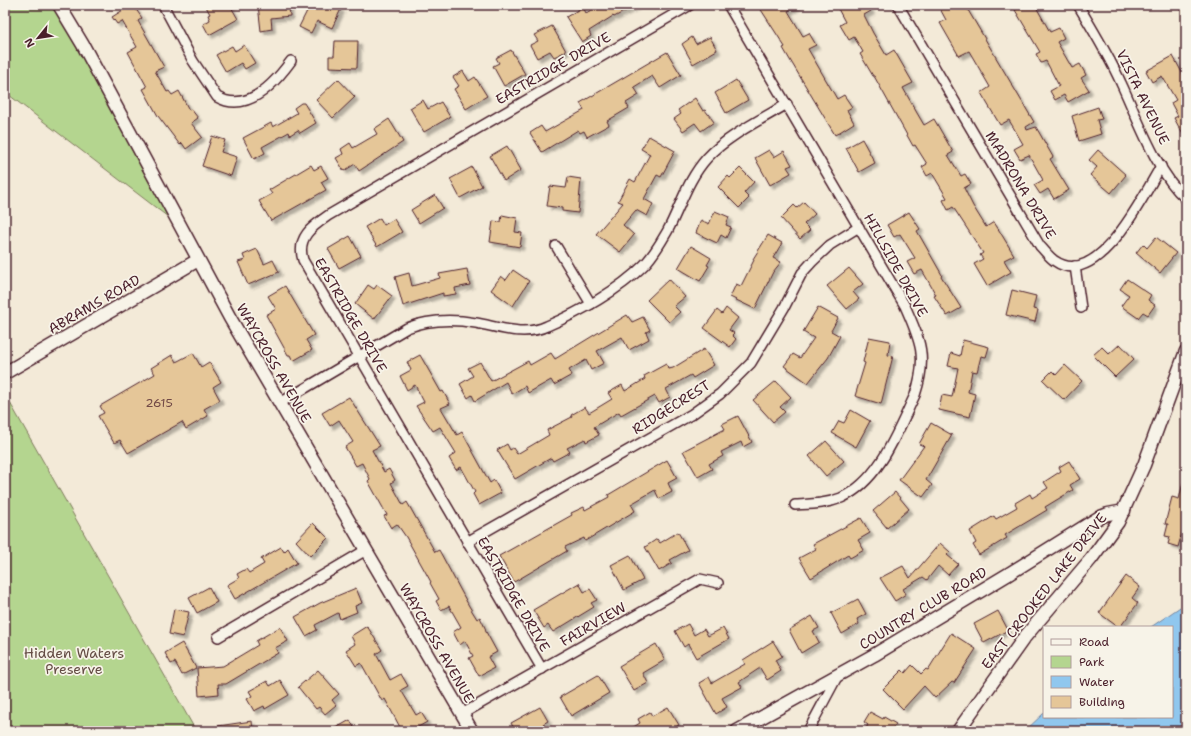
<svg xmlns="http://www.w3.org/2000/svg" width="1191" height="736" font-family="'Shantell Sans',sans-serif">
	<defs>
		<filter id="shadow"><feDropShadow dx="3.5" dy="3.5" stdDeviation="1" flood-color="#0004"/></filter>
	</defs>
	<rect width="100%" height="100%" fill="#f3ead8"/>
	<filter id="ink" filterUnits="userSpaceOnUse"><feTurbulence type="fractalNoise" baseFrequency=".025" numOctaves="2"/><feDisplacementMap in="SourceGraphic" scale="8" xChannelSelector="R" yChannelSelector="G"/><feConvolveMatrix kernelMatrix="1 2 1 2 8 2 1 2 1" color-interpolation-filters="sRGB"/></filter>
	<g filter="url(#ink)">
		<g fill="#b4d58f" stroke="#7f7a5d">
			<path d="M5,5H52L77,48L168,217L5,92Z"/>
			<path d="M5,394L196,731H5Z"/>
		</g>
		<path fill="#90c7ee" stroke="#7484a0" d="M1186,603V731H1025L1044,713V717H1172V627H1151Z"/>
		<g fill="#e5c698" stroke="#4a1f2b" filter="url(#shadow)">
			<path d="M131,5H133L142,18L138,21L164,67L155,71L167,92L169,91L172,95L179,91L189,110L191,109L198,118L191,123L202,137L186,149L182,143L180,145L158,116L143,89L147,87L128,52L137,47L122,21L117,24L112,17Z"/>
			<path d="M205,5H230L238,19L209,35L203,24L210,20L208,15L210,14Z"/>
			<path d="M258,5H289L290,16L271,18L272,29L261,31Z"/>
			<path d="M310,5H332L341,9L332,28L317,21L311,33L299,27Z"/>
			<path d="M600,5H637L614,17L613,16L589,31L591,36L582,42L566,17L583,7L586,13Z"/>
			<path d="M758,5H799L788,11L803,36L809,33L816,45L808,49L837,99L844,95L852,107L847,110L854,123L835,135L790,60L783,48L785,47Z"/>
			<path d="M836,5H868L871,11L864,15L873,33L886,55L894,50L913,83L903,88L917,113L924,125L934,119L953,152L948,155L961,176L965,174L971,184L964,188L973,206L986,227L994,222L1014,255L1004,260L1011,272L987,286L974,264L983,259L980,255L983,253L953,207L948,210L943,200L947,198L932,173L927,176L922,167L927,164L915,145L913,146L874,76H873L860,54L863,52L854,37L849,40L840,25L845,22Z"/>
			<path d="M938,5H965L1034,122L1026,127L1027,130L1036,127L1053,157L1050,159L1069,190L1054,199L1048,189L1040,194L1034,185L1043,180L1029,155L1020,159L1014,149L1023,144L1009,120L1000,125L981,93L990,87L969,51L959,56L940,23L946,20Z"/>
			<path d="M1023,5H1035L1050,32L1059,28L1064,38L1057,42L1072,68L1080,64L1086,75L1081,78L1089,90L1068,102L1064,95L1055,100L1050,91L1059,86L1046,61L1041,63L1036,54L1040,52L1015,10Z"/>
			<path d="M552,26L566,51L554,57L550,51L537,58L530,45L538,41L534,35Z"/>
			<path d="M692,37L696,44L710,37L717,50L693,64L682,44Z"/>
			<path d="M335,41H358L357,68L329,67V56H334Z"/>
			<path d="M244,45L255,63L245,69L241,63L226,72L216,55L232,46L235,51Z"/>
			<path d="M511,50L525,74L504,86L493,66L499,63L496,58Z"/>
			<path d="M667,52L681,75L660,88L652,76L634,87L639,95L626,103L629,108L607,121L609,125L587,137L584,131L580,133L578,130L542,152L530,133L541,126L545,132L584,110L580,103Z"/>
			<path d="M1173,56L1186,80V140L1174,118L1178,116L1171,103L1176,100L1162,76L1152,82L1146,71Z"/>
			<path d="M463,71L469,81L475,77L487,96L466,109L454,89L459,86L453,77Z"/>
			<path d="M338,79L355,97L333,118L316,100Z"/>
			<path d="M736,80L748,100L726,113L715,93Z"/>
			<path d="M695,98L703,111L705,110L714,122L701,131L695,123L683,131L674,119L681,114L678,110Z"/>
			<path d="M423,100L428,109L441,102L450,117L424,132L410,108Z"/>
			<path d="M301,103H304L316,123L300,133L298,130L290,135L289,132L262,147L265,153L254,159L243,138L271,123L273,127L297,113L294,108Z"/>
			<path d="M1098,107L1102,119L1097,120L1101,134L1079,141L1072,116Z"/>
			<path d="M389,119L403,142L359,171L355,164L344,171L336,158L343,154L341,149L350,143L353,148L377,134L374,129Z"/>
			<path d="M212,136L225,140L221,152L237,157L231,176L202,166Z"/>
			<path d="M649,136L675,151L661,177L657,175L644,199L653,204L647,216L636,210L623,225L634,235L620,252L596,234L623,203L618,201L630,179L635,182L650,154L641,149Z"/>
			<path d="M862,139L875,163L859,172L846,148Z"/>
			<path d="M507,146L521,170L504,181L490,156Z"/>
			<path d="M769,150L774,157L784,151L792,165L787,167L791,173L770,185L755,158Z"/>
			<path d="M1098,150L1126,175L1111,193L1090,175L1097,167L1089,160Z"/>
			<path d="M311,165L314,170L321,166L328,178L321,182L326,190L271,221L259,201L272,194L269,190Z"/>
			<path d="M472,167L482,186L460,198L450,179Z"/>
			<path d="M740,168L754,182L744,193L749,198L739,208L718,187L728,176L730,178Z"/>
			<path d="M568,177L581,179L578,213L562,211V208L547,206L550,186L566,188Z"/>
			<path d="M435,195L443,208L419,223L411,210Z"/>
			<path d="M804,202L815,214L804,224L810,230L800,239L781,218L794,205L797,208Z"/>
			<path d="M715,211L729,217L726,225L731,227L726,238L721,235L717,243L696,233L701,220L709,224Z"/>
			<path d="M909,212L920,229L917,231L942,275L941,276L961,308L947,316L934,296L936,295L922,270L914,274L907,262L915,258L900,234L894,237L887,225Z"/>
			<path d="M502,215L517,218L515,232L522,233L520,247L490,242L493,221L501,222Z"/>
			<path d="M380,218L384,225L394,219L402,232L377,247L365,227Z"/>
			<path d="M768,235L782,243L773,258L781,262L773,272L755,309L730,297L736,284L741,286L754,260L753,259Z"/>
			<path d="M350,236L361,256L339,268L328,249Z"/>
			<path d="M1156,237L1176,253L1160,273L1136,253L1143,244L1147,248Z"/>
			<path d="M691,246L711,258L707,265L709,266L700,281L678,268Z"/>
			<path d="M257,249L264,264L273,260L279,272L248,285L238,262L245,260L243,255Z"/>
			<path d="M849,268L863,284L853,292L859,299L847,309L827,286Z"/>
			<path d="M467,269L470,285L455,288L456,294L443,296V293L403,306L395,277L409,273L412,286L440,278L439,274Z"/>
			<path d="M513,270L529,281L513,306L491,290L501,276L506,280Z"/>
			<path d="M669,279L685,297L674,306L680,312L669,322L647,300Z"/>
			<path d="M1127,279L1151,295L1148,300L1155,305L1148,315L1143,312L1138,318L1121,306L1129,295L1120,289Z"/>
			<path d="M368,285L374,289L377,285L392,296L374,319L355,304Z"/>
			<path d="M285,286L314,335L306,340L312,350L293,361L290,355H288L266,315L276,309L268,296Z"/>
			<path d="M1012,290L1036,296L1033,309L1038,310L1035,322L1006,315Z"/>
			<path d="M818,307L838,318L831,331L840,336L828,358L808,383L784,366L793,354L800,358L814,338L803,332Z"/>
			<path d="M726,308L738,318L729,330L734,333L732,335L736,339L730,347L704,328L717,310L722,314Z"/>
			<path d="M627,315L632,322L643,317L650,330L646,332L649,339L629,350L622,337L597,351L604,363L591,370L586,360L569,370L572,375L554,385L551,380L528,393L525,386L512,394L506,382L475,401L472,395L468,398L460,384L473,376L468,368L480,362L491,381L528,361L530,365L551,353L555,359Z"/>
			<path d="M869,337L890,341L888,355L893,356L881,404L855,396L865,363L863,362Z"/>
			<path d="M963,340L989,347L986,357L981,356L977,372L972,371L968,392L975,394L970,417L939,410L942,395L952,397L958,368L948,366L951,353L960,356Z"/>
			<path d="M1120,344L1134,359L1115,377L1093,355L1102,347L1109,354Z"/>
			<path d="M704,349L714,365L693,378L691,375L666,389L670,397L659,403L655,396L621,415L619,412L594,427L599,435L586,442L585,439L567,448L570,452L553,461L551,458L515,479L497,450L507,444L510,450L513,448L517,454L549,435L547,430L572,417L571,415L585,407L589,413L612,399L608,393L622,385L625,391L645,379L644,376L666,364L669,369L673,368Z"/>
			<path d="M193,353L201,367L209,362L221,382L213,387L220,400L204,409L208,416L186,429L182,422L128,453L120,440L114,443L98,416L104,413L100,406L155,374L151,368L172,355L176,362Z"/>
			<path d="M420,355L441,392L443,391L450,404L441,408L457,435L462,432L490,483L494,480L501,493L479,505L473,494L475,492L461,467L456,470L449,458L456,453L440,427L433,431L416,406L424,402L415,385L407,390L400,376L411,370L407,362Z"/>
			<path d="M1065,365L1082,381L1064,400L1043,380L1052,371L1056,375Z"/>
			<path d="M776,381L791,397L780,407L785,412L773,422L753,400Z"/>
			<path d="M349,397L380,446L372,450L384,472L389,469L395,480L391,483L403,505L407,502L435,552L439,550L469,606L477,619L480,617L486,630H485L497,652L488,657L494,668L479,676L469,658L473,656L465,641L460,645L453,632L461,627L449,606L441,610L436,601L439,599L430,583L431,582L406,537L397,524L391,528L384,516L387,515L368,481L370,479L362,463L356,466L345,447L353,442L339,420L330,426L322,413Z"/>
			<path d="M851,410L870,421L856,447L832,433L839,421L844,423Z"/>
			<path d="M738,416L752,442L743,447L741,442L721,452L723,456L709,464L712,469L698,477L683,451L725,429L722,424Z"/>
			<path d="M931,423L952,435L926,480L932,485L923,497L899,480L924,446L919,444Z"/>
			<path d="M826,441L844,461L826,476L809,456Z"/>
			<path d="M667,460L677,478L668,483L672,492L659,499L655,490L631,504L635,511L585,541L584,538L565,547L567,551L514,582L499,556L572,515L571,513L584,507L585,510L609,497L608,495Z"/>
			<path d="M1069,461L1080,479L1070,485L1073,490L1045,507L1047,510L1005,535L1007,538L979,555L973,545L976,543L970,531L994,516L996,519L1017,507L1015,503L1030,494L1032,498L1048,488L1044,482L1061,471L1059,467Z"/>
			<path d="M1183,483H1186V526H1184L1178,547L1168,544L1170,537L1165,536L1168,524H1165L1172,497L1179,499Z"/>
			<path d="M895,492L909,509L887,528L873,511Z"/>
			<path d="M861,518L870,533L858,540L864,550L850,558L848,555L811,578L799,558L816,549L813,544Z"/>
			<path d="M313,523L328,538L310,556L296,541Z"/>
			<path d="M678,532L688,550L670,560L672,563L659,571L645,547L657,539L660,543Z"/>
			<path d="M940,543L950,552L947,555L958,564L948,575L938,566L927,580L923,577L903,589L906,594L895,601L880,578L903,566L910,578Z"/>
			<path d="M281,547L284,552L288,548L297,563L235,599L227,585L239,578L237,574L246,569L249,573L264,564L261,559Z"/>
			<path d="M630,555L643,580L624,590L611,565Z"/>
			<path d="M1126,576L1140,587L1132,598L1138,603L1120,627H1118L1099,613Z"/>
			<path d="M579,583L584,592L590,589L597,600L591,603L594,607L553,632L548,625L544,628L533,610Z"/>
			<path d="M209,587L217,602L197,613L189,598Z"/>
			<path d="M356,588L362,603L355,606L357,612L340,619L338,613L315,625L317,630L306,636L295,617L320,603Z"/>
			<path d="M858,599L866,614L857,619L859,624L842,634L831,613Z"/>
			<path d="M174,609L189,612L183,637L169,634Z"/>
			<path d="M998,611L1008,630L984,643L974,624Z"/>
			<path d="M812,616L819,628L813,631L819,642L801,653L789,630Z"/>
			<path d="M688,624L694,635L704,629L708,636L723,628L729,639L696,658L688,644L684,647L675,631Z"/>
			<path d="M367,626L382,650L376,654L390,680L401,674L408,686L401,690L416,715L421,712L427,722L411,731H402L385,699L382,701L361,663L356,666L346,650L355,644L351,636Z"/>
			<path d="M280,627L288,641L275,648L278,653L226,684H218L219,694L199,696L197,668L223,666L258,645L256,641Z"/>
			<path d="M951,633L976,649L954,683L952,682L935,698L924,686L903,709L883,689L902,670L905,673L912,665L921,674L926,669L928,670Z"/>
			<path d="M773,641L782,656L775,660L781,671L767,680L760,668L739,682L742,687L722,698L727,707L716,714L699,683L709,677L712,683L745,664L743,660Z"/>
			<path d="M182,643L196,668L182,675L175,662L171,664L165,653Z"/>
			<path d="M656,644L665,660L643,673L648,683L634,691L619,666Z"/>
			<path d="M318,670L339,694L332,700L336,705L325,714L319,707L316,709L298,687Z"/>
			<path d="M598,675L609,693L571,716L560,697Z"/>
			<path d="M280,680L289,695L265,709L264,706L254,711L247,699L252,696L249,691L267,681L270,686Z"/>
			<path d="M540,707L548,721L543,724L547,731H515L511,723Z"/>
			<path d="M668,707L679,725L669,731H627L640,723L638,719L650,712L652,716Z"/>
			<path d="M870,712L883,719L884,717L896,724L891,731H864L868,725L864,722Z"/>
			<path d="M350,720L356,731H331Z"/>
			<path d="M252,721L253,731H218V726Z"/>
		</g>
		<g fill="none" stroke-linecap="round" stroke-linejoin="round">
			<defs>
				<g id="street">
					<path d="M163,5L193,61L217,97C247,114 275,83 291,61"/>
					<path d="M728,5L905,306C920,340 928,357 915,395C898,430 880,481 841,498C826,504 811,504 795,505"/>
					<path d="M898,5L1040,246C1045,251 1050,258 1055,261C1098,291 1145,193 1161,166"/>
					<path d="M1078,5C1093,30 1109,56 1121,83C1138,119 1156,172 1186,199"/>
					<path d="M556,246L591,304"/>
					<path d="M1075,266L1081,308"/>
					<path d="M280,403L407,328C430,319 452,319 476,323C499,327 524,337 547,326C580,312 619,290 644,265C654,255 661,242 668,230C681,205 688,179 707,158C727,136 762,119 787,104"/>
					<path d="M467,542L692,414L720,394L751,363L784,308L802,273L812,262L830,245L859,227"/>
					<path d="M218,637L366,550"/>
					<path d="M542,669L303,260C296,237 313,226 329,215L690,5"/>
					<path d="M462,714L700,579L718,583"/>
					<path d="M808,731L838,675"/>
				</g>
				<g id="secondary">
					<path d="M59,5L83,45L230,318L472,731"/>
					<path d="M5,373L198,260"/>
					<path d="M737,731L874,655L1007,575L1098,518L1108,514L1124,511"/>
					<path d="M958,731L1024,638L1091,559L1118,522L1144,465L1186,351"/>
				</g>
			</defs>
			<use href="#street" stroke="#4a1f2b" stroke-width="12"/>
			<use href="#secondary" stroke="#4a1f2b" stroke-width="15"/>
			<use href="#street" stroke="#f7f3e8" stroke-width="9"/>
			<use href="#secondary" stroke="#f7f3e8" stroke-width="12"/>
		</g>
	</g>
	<g text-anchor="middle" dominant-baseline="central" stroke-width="3.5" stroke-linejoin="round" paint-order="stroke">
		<g font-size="12" fill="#714946">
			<text x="159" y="403">2615</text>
		</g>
		<g font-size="14" fill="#4a1f2b" stroke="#f7f3e8">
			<text transform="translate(553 68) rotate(-30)">EASTRIDGE DRIVE</text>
			<text transform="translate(1143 97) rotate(64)">VISTA AVENUE</text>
			<text transform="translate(1021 185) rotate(59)">MADRONA DRIVE</text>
			<text transform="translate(896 265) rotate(61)">HILLSIDE DRIVE</text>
			<text transform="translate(94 304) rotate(-30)">ABRAMS ROAD</text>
			<text transform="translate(351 315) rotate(60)">EASTRIDGE DRIVE</text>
			<text transform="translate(274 363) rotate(60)">WAYCROSS AVENUE</text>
			<text transform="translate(671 407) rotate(-32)">RIDGECREST</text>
			<text transform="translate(1044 591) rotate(-52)">EAST CROOKED LAKE DRIVE</text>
			<text transform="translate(514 594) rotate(60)">EASTRIDGE DRIVE</text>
			<text transform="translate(923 608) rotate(-31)">COUNTRY CLUB ROAD</text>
			<text transform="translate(593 624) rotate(-30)">FAIRVIEW</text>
			<text transform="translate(437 643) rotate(60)">WAYCROSS AVENUE</text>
		</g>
		<g font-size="14" fill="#644c44" stroke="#f7f3e8">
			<text x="74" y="653">Hidden Waters<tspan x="74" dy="16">Preserve</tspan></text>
		</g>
	</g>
	<rect width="1191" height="736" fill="none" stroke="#f7f3e8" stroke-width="20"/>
	<rect x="10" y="10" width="1171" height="716" fill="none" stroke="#4a1f2b" stroke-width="1.5" filter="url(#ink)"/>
	<rect x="1043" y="626" width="130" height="92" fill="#f7f3e8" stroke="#b29e9c"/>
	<rect x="1051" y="639" width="20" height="6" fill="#f7f3e8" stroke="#b29e9c"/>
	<text x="1079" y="646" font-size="12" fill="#4a1f2b">Road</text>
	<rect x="1051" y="656" width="20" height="12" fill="#b4d58f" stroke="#b29e9c"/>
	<text x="1079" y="666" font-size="12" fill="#4a1f2b">Park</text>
	<rect x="1051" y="676" width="20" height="12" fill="#90c7ee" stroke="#b29e9c"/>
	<text x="1079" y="686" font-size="12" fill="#4a1f2b">Water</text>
	<rect x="1051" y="696" width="20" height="12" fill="#e5c698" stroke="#b29e9c"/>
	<text x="1079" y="706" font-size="12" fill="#4a1f2b">Building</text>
	<g transform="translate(38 38) rotate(240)" stroke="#f7f3e8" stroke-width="3" paint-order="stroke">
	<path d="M0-3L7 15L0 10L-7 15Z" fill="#4a1f2b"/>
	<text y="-6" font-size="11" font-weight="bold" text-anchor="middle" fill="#4a1f2b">N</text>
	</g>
</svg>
